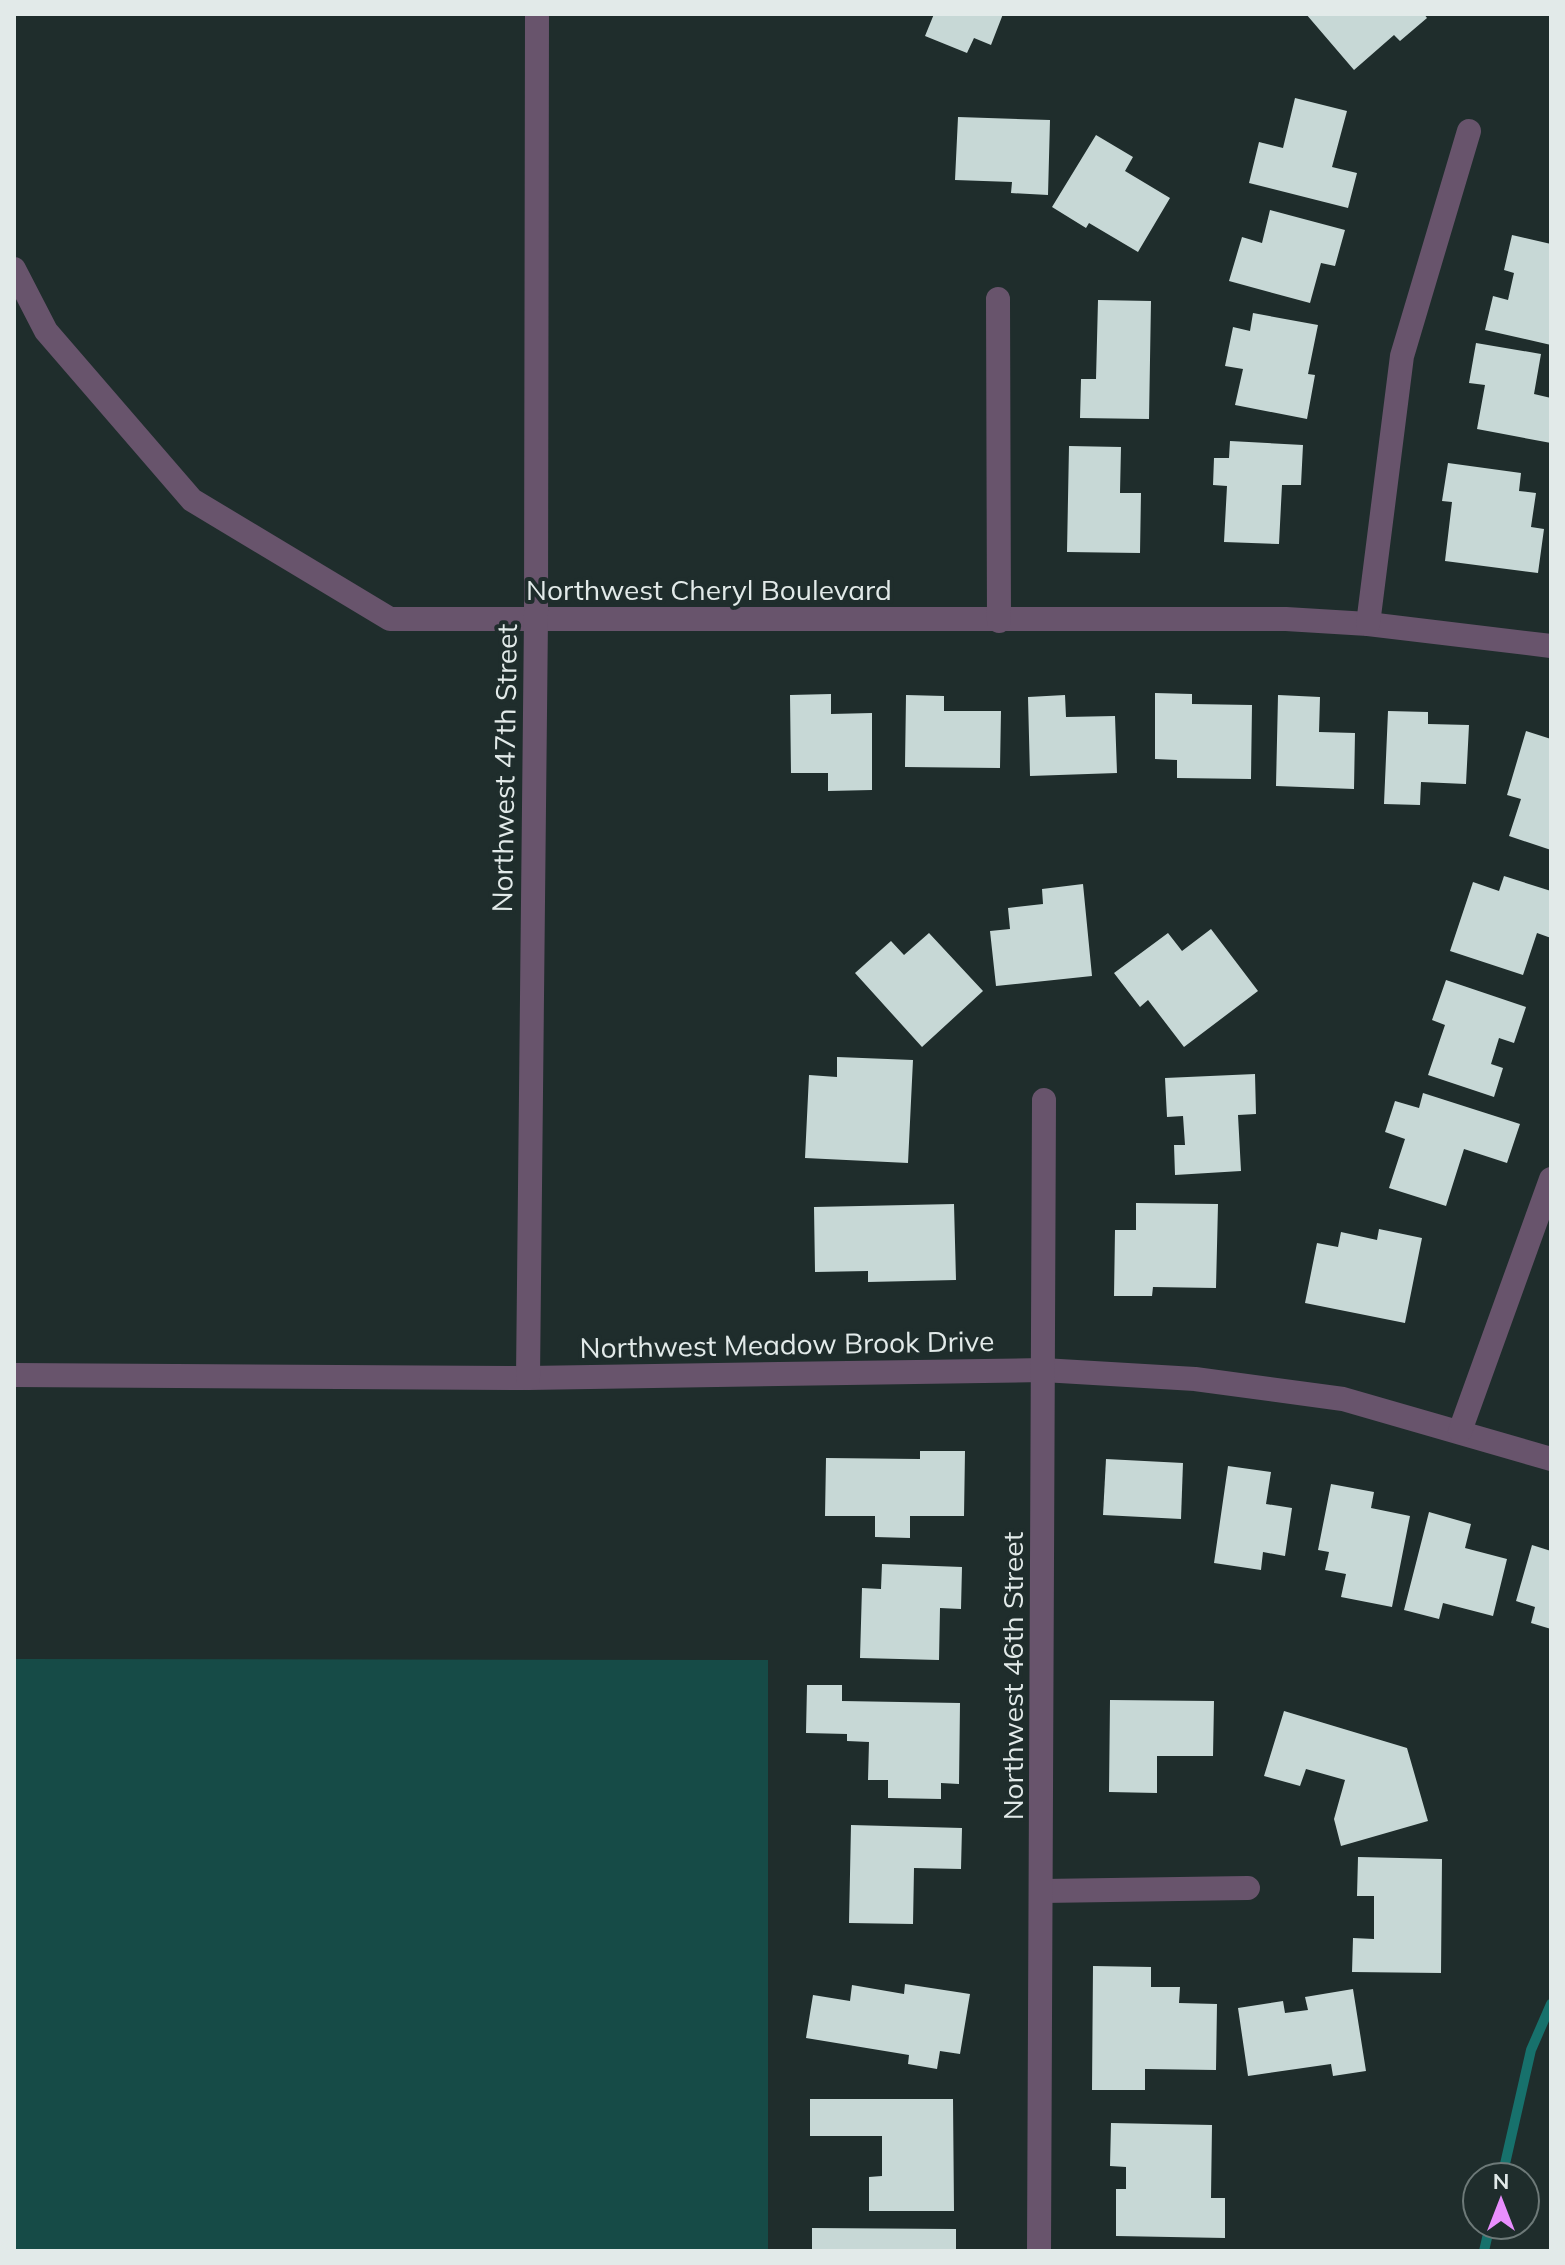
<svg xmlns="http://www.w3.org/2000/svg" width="1565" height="2265" font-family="Mulish,sans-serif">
	<rect width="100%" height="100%" fill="#1f2d2c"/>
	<path fill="#164b47" d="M14,1659L768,1660V2251H14Z"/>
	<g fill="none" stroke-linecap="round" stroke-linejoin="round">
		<g stroke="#17716c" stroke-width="10">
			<path d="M1502,2177L1531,2050L1551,2004"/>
			<path d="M1484,2251L1490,2225"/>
		</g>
	</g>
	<g fill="#c7d8d6">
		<path d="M934,14H1003L991,45L974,38L967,53L925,36Z"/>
		<path d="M1306,14H1424L1427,18L1400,41L1394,35L1354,70Z"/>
		<path d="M1295,98L1347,111L1332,167L1357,173L1348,208L1249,183L1259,142L1283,148Z"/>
		<path d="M958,117L1050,120L1048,195L1011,193L1012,182L955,180Z"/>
		<path d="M1096,135L1133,157L1125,171L1170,198L1138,252L1089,223L1086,228L1052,207Z"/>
		<path d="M1270,210L1345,230L1335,266L1321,263L1310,303L1229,281L1242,237L1262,243Z"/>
		<path d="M1512,235L1551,244V345L1485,330L1493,296L1508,300L1514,273L1504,270Z"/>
		<path d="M1098,300L1151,301L1149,419L1080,418L1081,379H1096Z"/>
		<path d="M1253,313L1318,325L1308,374L1315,375L1307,419L1235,405L1243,369L1225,366L1233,327L1250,331Z"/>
		<path d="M1476,343L1541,354L1534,394L1551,398V443L1477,429L1485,385L1469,383Z"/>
		<path d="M1230,441L1303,445L1301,485H1282L1279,544L1224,542L1227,486L1213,485L1214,458H1229Z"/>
		<path d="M1069,446L1121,447L1120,493H1141L1140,553L1067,552Z"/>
		<path d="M1448,463L1521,473L1519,491L1536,493L1531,527L1544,529L1538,573L1445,561L1452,502L1442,501Z"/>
		<path d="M1155,693L1192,694V704L1252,705L1251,779L1177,778V760L1155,759Z"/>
		<path d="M831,694V714L872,713V790L828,791V773H791L790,695Z"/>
		<path d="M906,695L944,696V711H1001L1000,768L905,767Z"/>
		<path d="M1065,695L1066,717L1115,716L1117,773L1030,776L1028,697Z"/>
		<path d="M1278,695L1320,697L1319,732L1355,733L1354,789L1276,786Z"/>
		<path d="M1388,711L1428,712V724L1469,725L1466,784L1421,782L1420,805L1384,804Z"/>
		<path d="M1526,731L1551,739V850L1509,836L1521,799L1507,795Z"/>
		<path d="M1504,876L1551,891V938L1537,933L1523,975L1450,951L1473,882L1499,891Z"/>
		<path d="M1083,884L1092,976L996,986L990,931L1010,929L1008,908L1043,904L1042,889Z"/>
		<path d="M1211,929L1258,991L1184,1047L1148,1000L1140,1007L1114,973L1168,933L1182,951Z"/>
		<path d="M929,933L983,991L922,1047L855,973L891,941L904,955Z"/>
		<path d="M1446,980L1526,1007L1514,1043L1499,1038L1491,1064L1503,1068L1494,1097L1428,1075L1445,1025L1432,1020Z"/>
		<path d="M837,1057L913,1060L908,1163L805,1158L809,1075L837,1077Z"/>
		<path d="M1255,1074L1256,1114L1238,1115L1241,1171L1175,1175L1174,1145H1185L1183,1116L1167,1117L1165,1078Z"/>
		<path d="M1423,1093L1520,1124L1507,1163L1464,1149L1446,1206L1389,1188L1405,1139L1385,1132L1395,1101L1419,1108Z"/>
		<path d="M1136,1203L1218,1204L1216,1288L1153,1287L1152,1296H1114L1115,1230H1136Z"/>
		<path d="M954,1204L956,1280L868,1282V1271L815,1272L814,1207Z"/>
		<path d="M1379,1229L1422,1238L1405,1323L1305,1303L1317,1243L1338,1247L1341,1232L1377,1240Z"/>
		<path d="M920,1451H965L964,1516H910V1538L875,1537V1516H825L826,1458L920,1459Z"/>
		<path d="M1106,1459L1183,1463L1181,1519L1103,1515Z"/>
		<path d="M1228,1466L1271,1472L1266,1504L1292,1508L1285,1556L1263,1552L1261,1570L1214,1563Z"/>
		<path d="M1331,1484L1374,1492L1371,1508L1410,1516L1392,1607L1341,1597L1346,1574L1325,1570L1329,1552L1318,1550Z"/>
		<path d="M1429,1512L1471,1524L1465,1548L1507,1559L1493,1616L1443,1603L1439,1619L1404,1610Z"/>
		<path d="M1532,1545L1551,1551V1629L1531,1623L1535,1607L1516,1601Z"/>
		<path d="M882,1564L962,1567L961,1609L940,1608L939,1660L860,1658L862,1588L881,1589Z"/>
		<path d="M807,1685H842V1701L960,1703L959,1784L941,1783V1799L888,1798V1780H868L869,1742L847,1741V1734L806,1733Z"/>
		<path d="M1110,1700L1214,1701L1213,1756H1157V1793L1109,1792Z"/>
		<path d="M1284,1711L1407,1748L1428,1821L1341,1846L1334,1819L1345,1780L1306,1769L1300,1786L1264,1776Z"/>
		<path d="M851,1825L962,1828L961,1869L914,1868L913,1924L849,1923Z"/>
		<path d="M1358,1857L1442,1859L1441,1973L1352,1972L1353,1938L1374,1939V1896H1357Z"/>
		<path d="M1093,1966L1151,1967V1987H1180L1179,2003L1217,2004L1216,2070L1145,2069V2090H1092Z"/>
		<path d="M905,1984L970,1994L960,2054L940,2051L937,2069L908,2064L909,2055L806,2038L813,1995L850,2001L852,1985L904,1994Z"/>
		<path d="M1353,1989L1366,2071L1333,2076L1331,2064L1248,2076L1238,2008L1283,2001L1285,2013L1308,2010L1305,1997Z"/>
		<path d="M810,2099H953L954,2211H869V2177L882,2176V2136H810Z"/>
		<path d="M1111,2123L1212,2125L1211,2198H1225V2238L1116,2236V2189H1126V2167L1110,2166Z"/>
		<path d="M812,2228L956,2229V2251H812Z"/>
	</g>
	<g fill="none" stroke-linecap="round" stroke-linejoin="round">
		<g stroke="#68546c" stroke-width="24">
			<path d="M14,269L46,331L192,500L390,619H1286L1368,624L1551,646"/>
			<path d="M998,299L999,621"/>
			<path d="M1368,624L1402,356L1469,131"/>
			<path d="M14,1375L528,1378L1043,1370L1195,1379L1343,1399L1551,1459"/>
			<path d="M528,1378L536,617L537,14"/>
			<path d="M1460,1431L1551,1179"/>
			<path d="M1042,1891L1248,1888"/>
			<path d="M1039,2251L1044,1100"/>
		</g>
	</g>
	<g text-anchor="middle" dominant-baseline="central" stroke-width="8" stroke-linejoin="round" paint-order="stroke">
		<g font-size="28" fill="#e2eae9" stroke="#1f2d2c">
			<text x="709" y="589">Northwest Cheryl Boulevard</text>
			<text transform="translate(504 768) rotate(-89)">Northwest 47th Street</text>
			<text transform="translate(787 1344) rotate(-1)">Northwest Meadow Brook Drive</text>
			<text transform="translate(1012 1676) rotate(-90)">Northwest 46th Street</text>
		</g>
	</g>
	<rect width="1565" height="2265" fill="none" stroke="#e2eae9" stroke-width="32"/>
	<g transform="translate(1501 2201)"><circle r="38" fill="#1f2d2c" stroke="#6d7978" stroke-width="2"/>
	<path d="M0-6L14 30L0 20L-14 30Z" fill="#e98efe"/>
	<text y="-12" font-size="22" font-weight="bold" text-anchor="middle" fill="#e2eae9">N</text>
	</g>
</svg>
